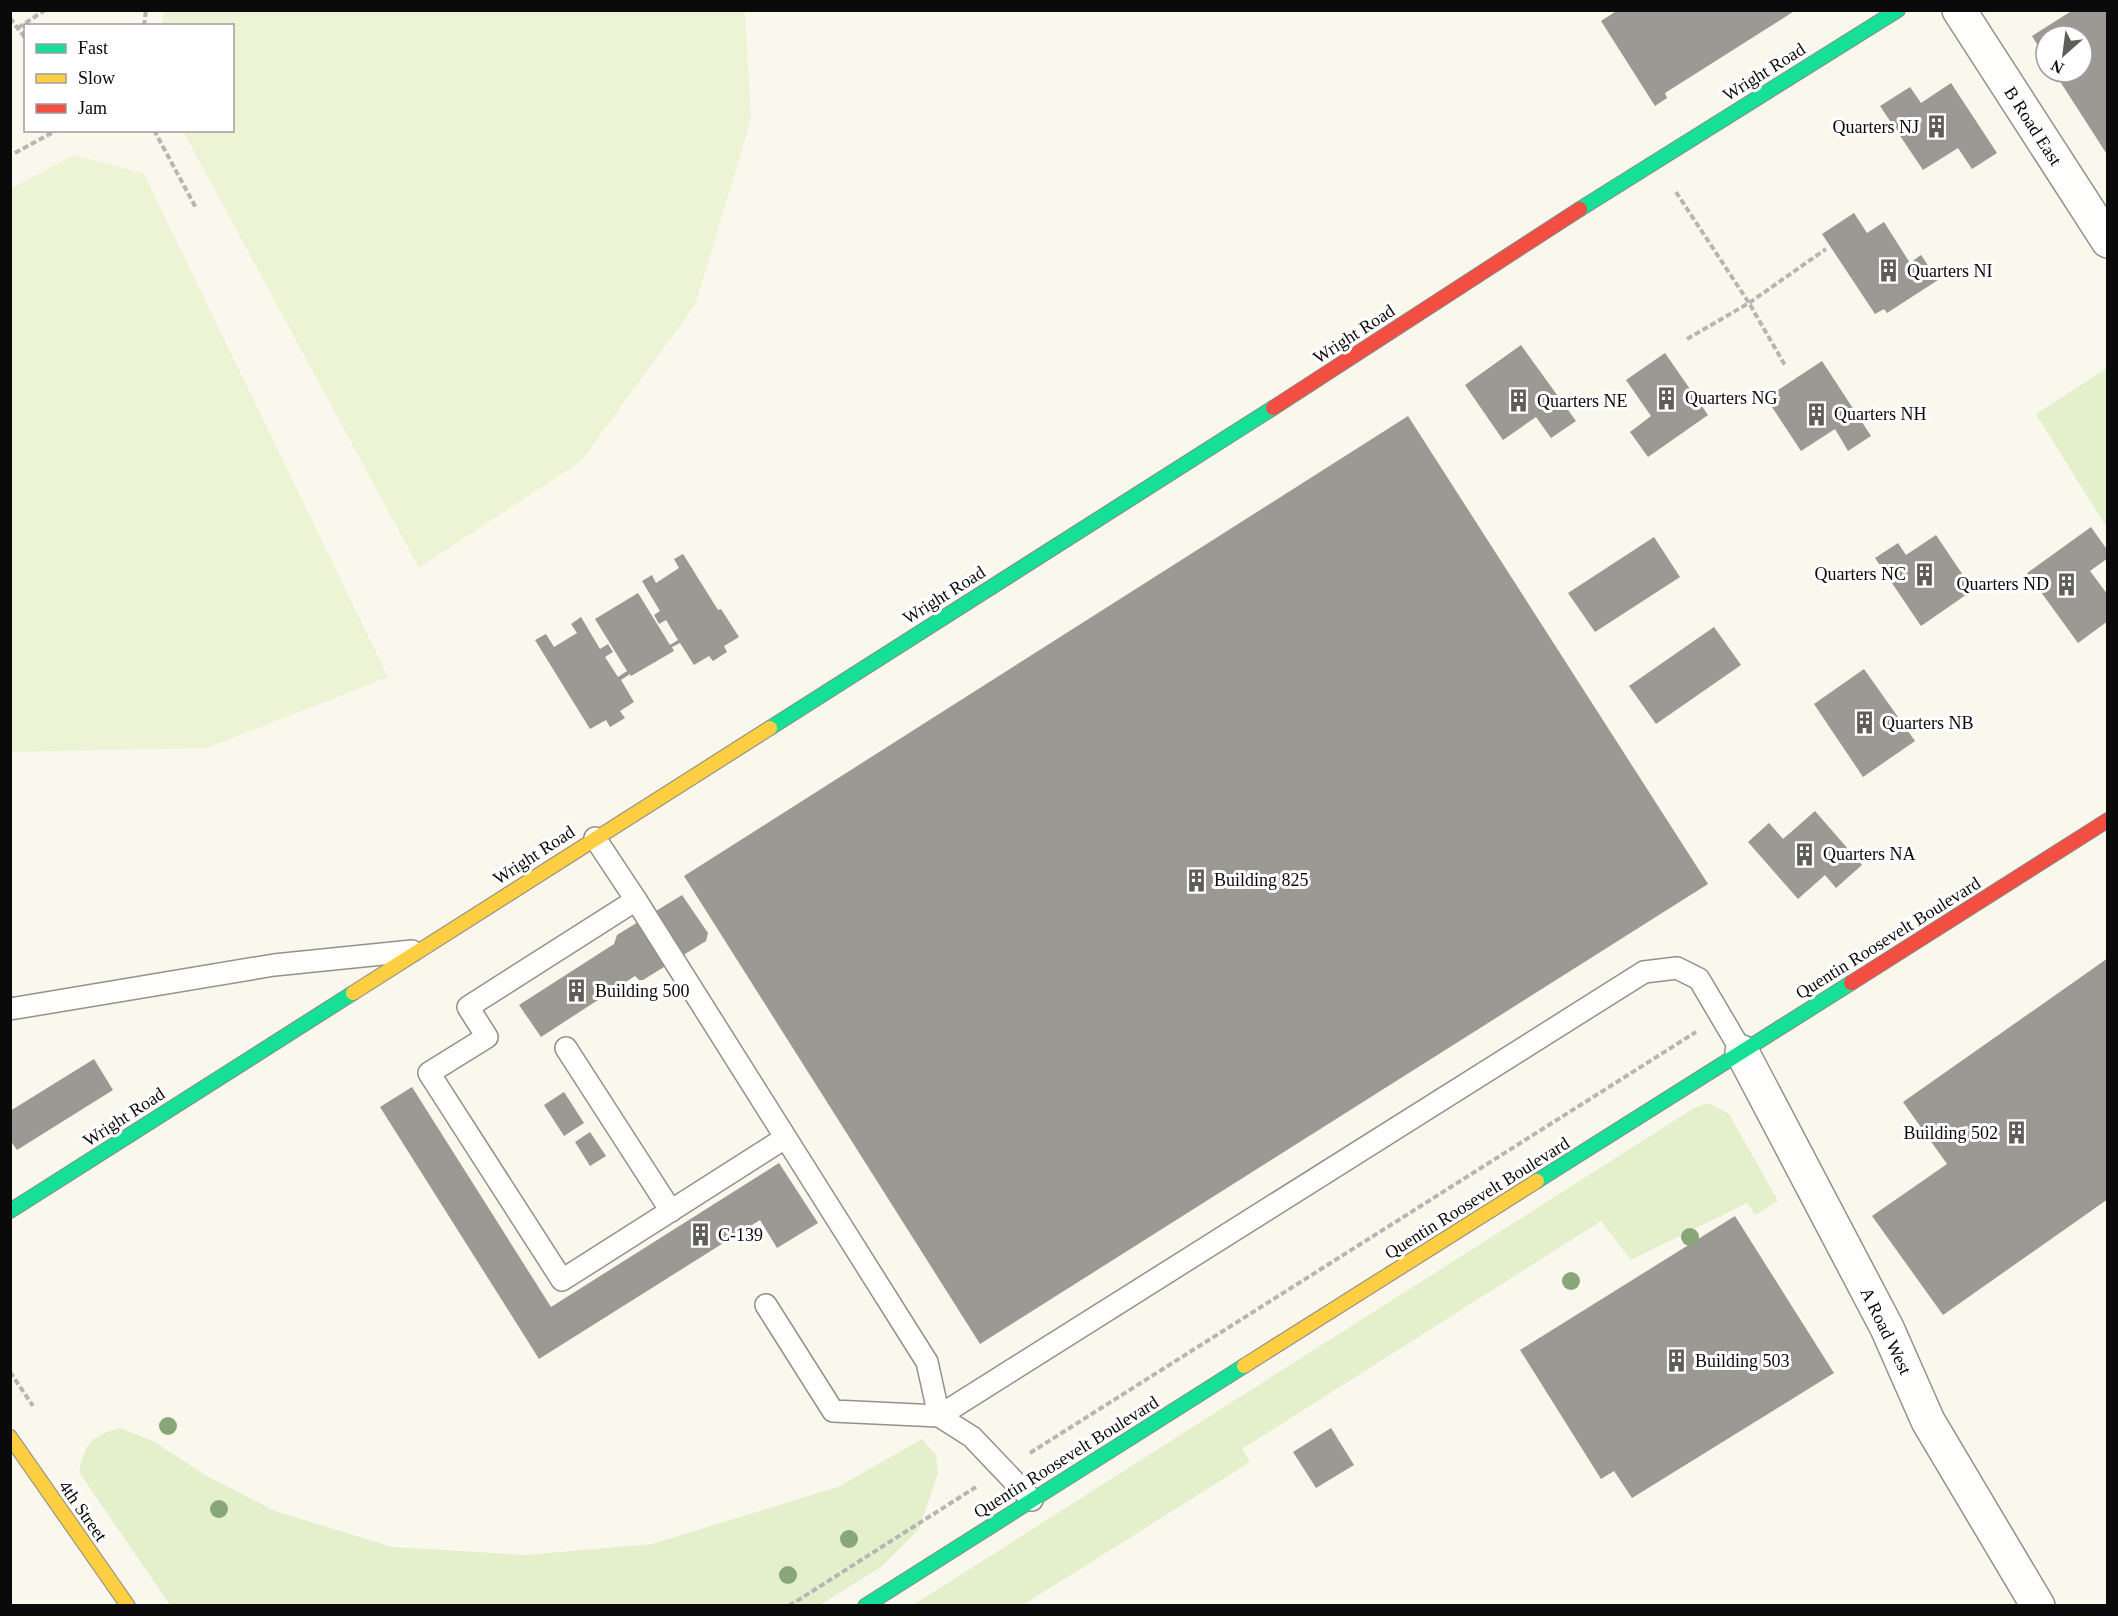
<svg xmlns="http://www.w3.org/2000/svg" width="2118" height="1616" font-family="'Times New Roman',serif">
	<rect width="100%" height="100%" fill="#faf7ed"/>
	<g fill="#e3f0cb">
		<path d="M2107,368V528L2036,414Z"/>
		<path d="M1708,1103L1729,1114L1778,1201L1755,1215L1747,1203L1631,1260L1601,1221L1242,1449L1250,1462L1023,1605H913L1694,1108Z"/>
		<path d="M119,1428L153,1441L205,1475L275,1511L392,1547L526,1555L652,1544L838,1487L922,1439L936,1455L938,1473L919,1529L881,1567L820,1605H170L79,1472C86,1442 90,1437 119,1428Z"/>
	</g>
	<g fill="#edf4d5">
		<path d="M165,10L745,11L751,120L695,305L581,461L419,568L183,131L232,130V26L161,25Z"/>
		<path d="M75,155L144,174L388,677L207,748L11,752V188Z"/>
	</g>
	<g fill="#9c9994">
		<path d="M1618,10H1796L1665,93L1667,98L1655,106L1601,21Z"/>
		<path d="M2073,10H2108V156L2054,72H2082V36H2046V59L2032,36Z"/>
		<path d="M1951,83L1997,153L1972,169L1958,148L1923,170L1880,106L1910,87L1921,103Z"/>
		<path d="M1854,213L1867,233L1884,222L1910,263L1921,255L1938,280L1887,313L1884,309L1875,314L1822,234Z"/>
		<path d="M1521,345L1576,421L1551,438L1536,417L1503,440L1465,385Z"/>
		<path d="M1665,353L1708,415L1648,457L1630,432L1651,416L1626,380Z"/>
		<path d="M1822,361L1871,436L1848,451L1835,429L1801,451L1766,398Z"/>
		<path d="M1408,416L1708,884L980,1344L684,876Z"/>
		<path d="M2091,527L2108,551V558L2090,571L2108,595V621L2078,643L2027,573Z"/>
		<path d="M1936,535L1973,590L1921,626L1875,558L1898,543L1906,555Z"/>
		<path d="M1654,537L1680,577L1595,632L1568,593Z"/>
		<path d="M683,554L718,610L721,609L739,637L724,646L727,652L713,661L709,656L694,665L680,643L672,647L674,651L631,676L630,674L621,680L634,702L620,711L625,718L610,727L606,720L590,729L535,640L546,634L554,647L577,633L571,624L581,617L600,649L608,644L613,652L605,657L618,677L627,671L595,619L638,593L670,645L678,640L666,620L659,624L654,615L660,611L642,581L652,575L656,583L679,568L674,559Z"/>
		<path d="M1714,627L1741,665L1656,724L1629,686Z"/>
		<path d="M1864,669L1915,741L1863,777L1814,704Z"/>
		<path d="M1815,811L1862,865L1836,888L1825,875L1798,899L1748,842L1769,823L1783,839Z"/>
		<path d="M682,895L708,933L706,941L643,980H639L635,976L541,1037L519,1005L614,944L617,935Z"/>
		<path d="M2108,958V1199L1943,1315L1872,1216L1947,1164L1903,1102Z"/>
		<path d="M94,1059L113,1090L17,1150L10,1140V1111Z"/>
		<path d="M412,1087L551,1307L779,1163L818,1223L777,1248L760,1220L539,1359L380,1107Z"/>
		<path d="M564,1092L584,1123L564,1136L544,1105Z"/>
		<path d="M590,1132L606,1156L590,1166L575,1142Z"/>
		<path d="M1735,1216L1834,1373L1632,1498L1614,1471L1601,1479L1520,1350Z"/>
		<path d="M1331,1428L1354,1465L1316,1488L1293,1452Z"/>
	</g>
	<g fill="none" stroke-linecap="round" stroke-linejoin="round">
		<defs>
			<g id="lane">
				<path d="M595,838L636,900L927,1362L939,1416L1644,972L1677,968L1699,979L1742,1052"/>
				<path d="M636,900L468,1007L487,1037L429,1073L562,1280L785,1138"/>
				<path d="M10,1009L274,965L412,951"/>
				<path d="M566,1048L671,1211"/>
				<path d="M766,1305L833,1411L939,1416L972,1437L1032,1500"/>
			</g>
			<g id="street">
				<path d="M1959,10L2108,241"/>
				<path d="M1742,1052L1887,1328L1928,1421L2038,1606"/>
			</g>
			<g id="fast">
				<path d="M1580,209L1898,10"/>
				<path d="M770,728L1273,408"/>
				<path d="M1537,1181L1851,983"/>
				<path d="M10,1211L353,993"/>
				<path d="M865,1606L1244,1366"/>
			</g>
			<g id="slow">
				<path d="M353,993L770,728"/>
				<path d="M1244,1366L1537,1181"/>
				<path d="M10,1437L128,1606"/>
			</g>
			<g id="jam">
				<path d="M1273,408L1580,209"/>
				<path d="M1851,983L2108,820"/>
			</g>
		</defs>
		<use href="#lane" stroke="#92918c" stroke-width="24"/>
		<use href="#street" stroke="#92918c" stroke-width="36"/>
		<use href="#fast" stroke="#898783" stroke-width="16"/>
		<use href="#slow" stroke="#898783" stroke-width="16"/>
		<use href="#jam" stroke="#898783" stroke-width="16"/>
		<g stroke="#b7b6b5" stroke-width="4" stroke-dasharray="6 3" stroke-linecap="butt">
			<path d="M10,18L26,39"/>
			<path d="M144,26L146,10"/>
			<path d="M18,28L45,10"/>
			<path d="M154,130L196,208"/>
			<path d="M15,153L57,130"/>
			<path d="M1676,192L1749,303L1786,367"/>
			<path d="M1687,339L1749,303L1826,249"/>
			<path d="M10,1372L33,1406"/>
			<path d="M1030,1453L1696,1032"/>
			<path d="M789,1606L976,1487"/>
		</g>
		<use href="#lane" stroke="#fefefc" stroke-width="21"/>
		<use href="#street" stroke="#fefefc" stroke-width="33"/>
		<use href="#fast" stroke="#16e098" stroke-width="14"/>
		<use href="#slow" stroke="#ffcf43" stroke-width="14"/>
		<use href="#jam" stroke="#f24e42" stroke-width="14"/>
	</g>
	<g fill="#88a678">
		<circle cx="1690" cy="1237" r="9"/>
		<circle cx="1571" cy="1281" r="9"/>
		<circle cx="168" cy="1426" r="9"/>
		<circle cx="219" cy="1509" r="9"/>
		<circle cx="849" cy="1539" r="9"/>
		<circle cx="788" cy="1575" r="9"/>
	</g>
	<defs>
		<symbol id="building-bare" viewBox="-9 -9 18 18"><path d="M-4-6H4V6H1V3H-1V6H-4ZM-2.5-4.3h1.7v1.8h-1.7ZM.8-4.3h1.7v1.8H.8ZM-2.5-1h1.7V.8h-1.7ZM.8-1h1.7V.8H.8Z" fill="#5e5d59" stroke="#fff" stroke-width="2.5" paint-order="stroke"/></symbol>
	</defs>
	<g fill-rule="evenodd">
		<use href="#building-bare" x="1920" y="110" width="33" height="33"/>
		<use href="#building-bare" x="1872" y="254" width="33" height="33"/>
		<use href="#building-bare" x="1650" y="382" width="33" height="33"/>
		<use href="#building-bare" x="1502" y="384" width="33" height="33"/>
		<use href="#building-bare" x="1800" y="398" width="33" height="33"/>
		<use href="#building-bare" x="1908" y="558" width="33" height="33"/>
		<use href="#building-bare" x="2050" y="568" width="33" height="33"/>
		<use href="#building-bare" x="1848" y="706" width="33" height="33"/>
		<use href="#building-bare" x="1788" y="838" width="33" height="33"/>
		<use href="#building-bare" x="1180" y="864" width="33" height="33"/>
		<use href="#building-bare" x="560" y="974" width="33" height="33"/>
		<use href="#building-bare" x="2000" y="1116" width="33" height="33"/>
		<use href="#building-bare" x="684" y="1218" width="33" height="33"/>
		<use href="#building-bare" x="1660" y="1344" width="33" height="33"/>
	</g>
	<g text-anchor="middle" dominant-baseline="central" stroke-width="6" stroke-linejoin="round" paint-order="stroke">
		<g font-size="18" fill="#0a0a0a" stroke="#fff">
			<text transform="translate(1764 72) rotate(-32)">Wright Road</text>
			<text transform="translate(2033 126) rotate(57)">B Road East</text>
			<text transform="translate(1354 334) rotate(-33)">Wright Road</text>
			<text transform="translate(944 595) rotate(-32)">Wright Road</text>
			<text transform="translate(534 855) rotate(-33)">Wright Road</text>
			<text transform="translate(1888 938) rotate(-32)">Quentin Roosevelt Boulevard</text>
			<text transform="translate(124 1117) rotate(-33)">Wright Road</text>
			<text transform="translate(1477 1198) rotate(-32)">Quentin Roosevelt Boulevard</text>
			<text transform="translate(1886 1331) rotate(64)">A Road West</text>
			<text transform="translate(1066 1457) rotate(-32)">Quentin Roosevelt Boulevard</text>
			<text transform="translate(83 1511) rotate(55)">4th Street</text>
		</g>
		<g font-size="18" fill="#0a0a0a" stroke="#fff" text-anchor="start">
			<text x="1919" y="127" text-anchor="end">Quarters NJ</text>
			<text x="1907" y="271">Quarters NI</text>
			<text x="1685" y="398">Quarters NG</text>
			<text x="1537" y="401">Quarters NE</text>
			<text x="1834" y="414">Quarters NH</text>
			<text x="1906" y="574" text-anchor="end">Quarters NC</text>
			<text x="2049" y="584" text-anchor="end">Quarters ND</text>
			<text x="1882" y="723">Quarters NB</text>
			<text x="1823" y="854">Quarters NA</text>
			<text x="1214" y="880">Building 825</text>
			<text x="595" y="991">Building 500</text>
			<text x="1998" y="1133" text-anchor="end">Building 502</text>
			<text x="718" y="1235">C-139</text>
			<text x="1695" y="1361">Building 503</text>
		</g>
	</g>
	<rect width="2118" height="1616" fill="none" stroke="#0a0a0a" stroke-width="24"/>
	<rect x="24" y="24" width="210" height="108" fill="#ffffff" stroke="#9d9d9d" stroke-width="1.5"/>
	<rect x="36" y="44" width="30" height="9" fill="#16e098" stroke="#9d9d9d" stroke-width="1.5"/>
	<text x="78" y="54" font-size="18" fill="#0a0a0a">Fast</text>
	<rect x="36" y="74" width="30" height="9" fill="#ffcf43" stroke="#9d9d9d" stroke-width="1.5"/>
	<text x="78" y="84" font-size="18" fill="#0a0a0a">Slow</text>
	<rect x="36" y="104" width="30" height="9" fill="#f24e42" stroke="#9d9d9d" stroke-width="1.5"/>
	<text x="78" y="114" font-size="18" fill="#0a0a0a">Jam</text>
	<g transform="translate(2064 54) rotate(208)"><circle r="28" fill="#ffffff" stroke="#9d9d9d" stroke-width="1.5"/>
	<path d="M0-4.5L10 22L0 15L-10 22Z" fill="#5e5d59"/>
	<text y="-9" font-size="16" font-weight="bold" text-anchor="middle" fill="#0a0a0a">N</text>
	</g>
</svg>
